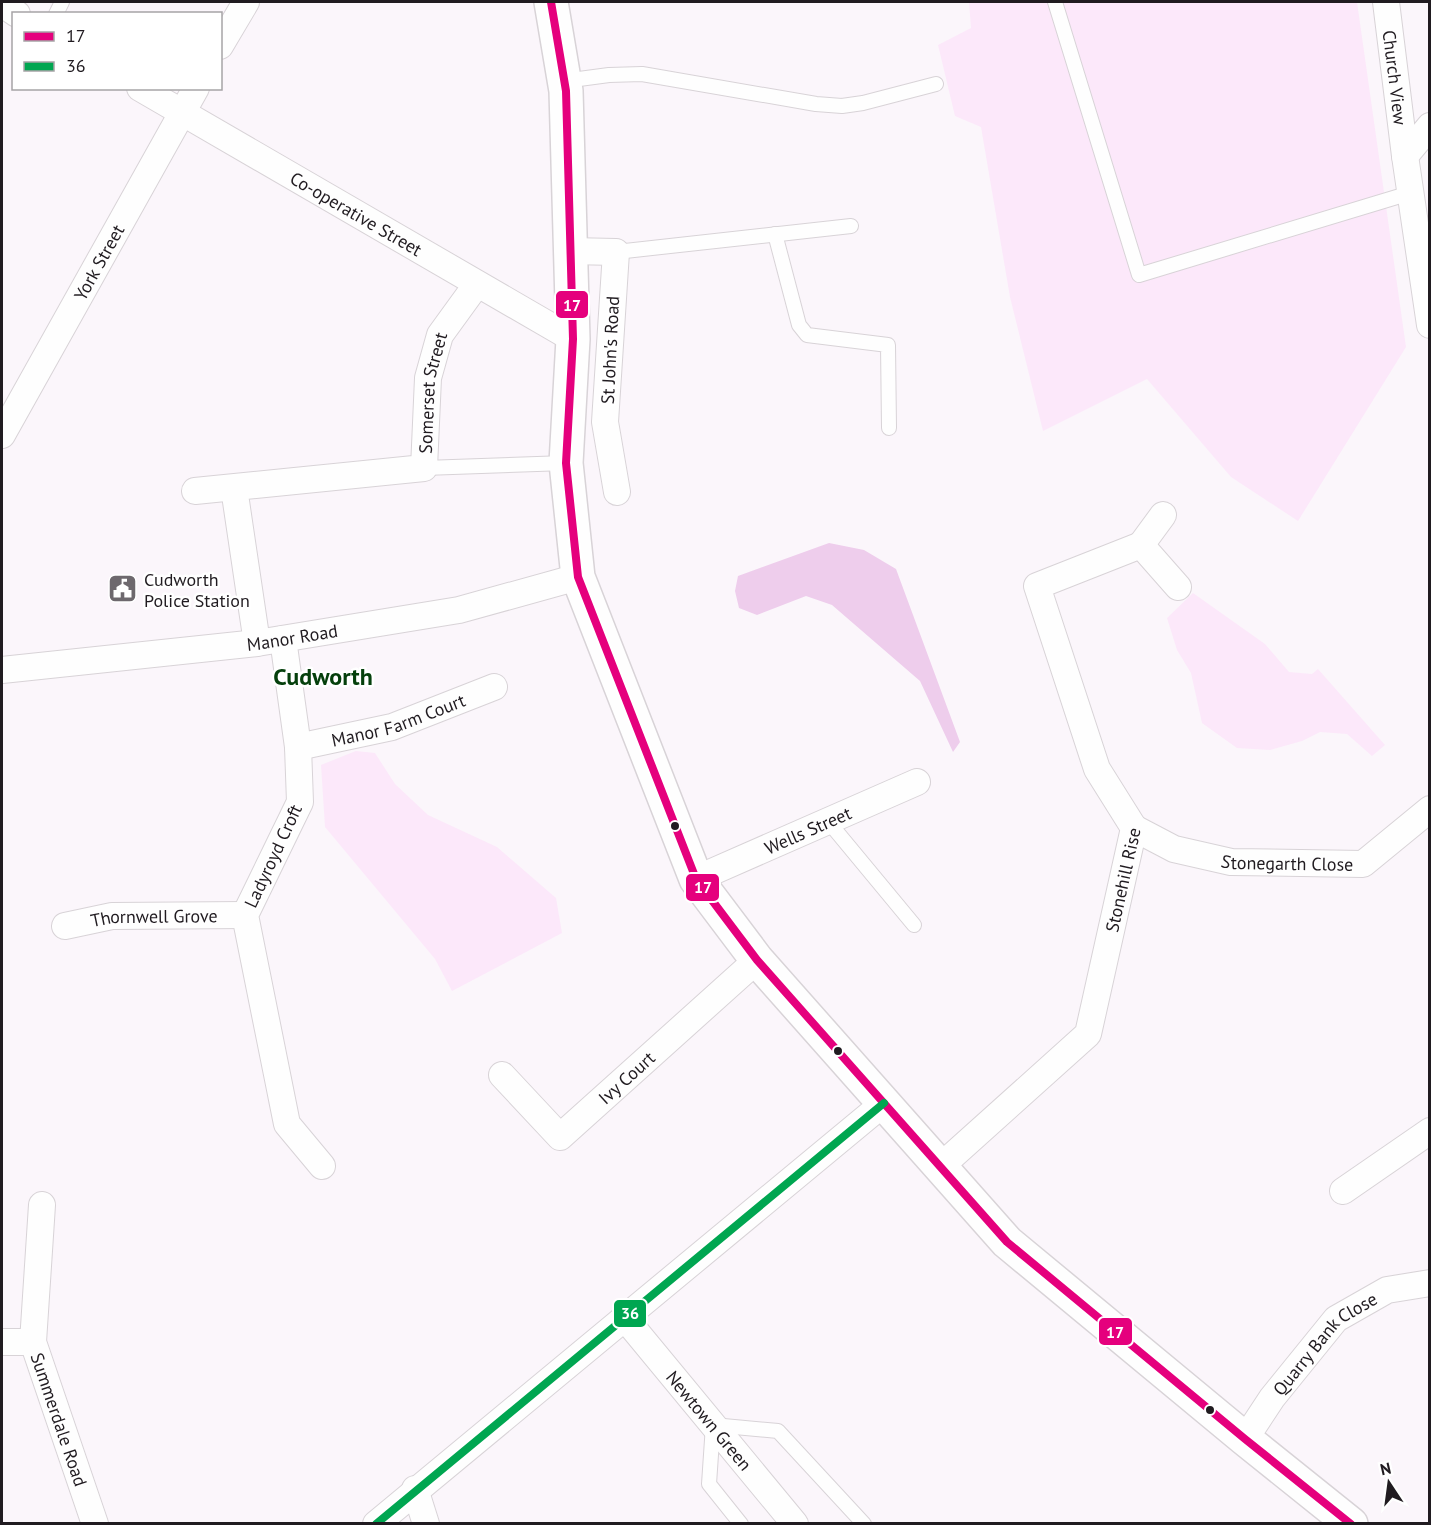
<svg xmlns="http://www.w3.org/2000/svg" width="1431" height="1525" font-family="'PT Sans',sans-serif">
	<rect width="100%" height="100%" fill="#fbf6fb"/>
	<g fill="#fce8fa">
		<path d="M969,2H1357L1406,347L1298,521L1231,477L1147,379L1043,431L1010,297L981,127L955,116L938,45L971,28Z"/>
		<path d="M1193,593L1265,644L1289,672L1312,674L1318,669L1385,745L1372,756L1347,734L1320,732L1302,741L1270,750L1237,748L1202,723L1191,673L1177,650L1167,618Z"/>
		<path d="M356,751L375,753L395,784L428,815L497,847L556,898L562,933L452,991L435,959L325,827L321,765Z"/>
	</g>
	<path fill="#eecdec" d="M829,543L864,550L896,569L960,742L953,752L920,681L832,605L806,596L757,615L739,608L735,591L738,576Z"/>
	<g fill="none" stroke-linecap="round" stroke-linejoin="round">
		<defs>
			<g id="service">
				<path d="M1055,2L1139,275L1410,193"/>
				<path d="M56,14L62,2"/>
				<path d="M564,81L609,75L642,74L816,104L842,106L863,103L936,84"/>
				<path d="M775,234L799,325L807,335L888,345L889,428"/>
				<path d="M616,252L851,226"/>
				<path d="M424,468L566,463"/>
				<path d="M827,820L914,925"/>
				<path d="M741,1524L709,1484L713,1425L778,1431L864,1524"/>
			</g>
			<g id="minor">
				<path id="s1" d="M1386,2L1405,156L1430,325"/>
				<path d="M2,4L17,14"/>
				<path d="M220,46L246,2"/>
				<path id="s2" d="M140,88L573,339"/>
				<path d="M1405,156L1430,126"/>
				<path d="M570,251L616,252L605,422L617,492"/>
				<path id="s3" d="M2,435L196,88"/>
				<path d="M234,488L257,643"/>
				<path id="s4" d="M195,491L424,468L428,378L440,335L477,284"/>
				<path d="M1141,545L1163,515"/>
				<path d="M283,639L298,747L300,802L245,915L287,1124L322,1166"/>
				<path id="s5" d="M2,670L257,643L459,610L578,577"/>
				<path id="s6" d="M298,747L392,727L494,687"/>
				<path id="s7" d="M1134,828L1174,849L1231,862L1363,864L1430,809"/>
				<path id="s8" d="M696,879L917,782"/>
				<path id="s9" d="M65,926L112,916L245,915"/>
				<path id="s10" d="M502,1075L560,1137L757,960"/>
				<path id="s11" d="M940,1167L1088,1034L1134,828L1097,769L1037,586L1141,545L1178,587"/>
				<path d="M1343,1191L1430,1131"/>
				<path id="s12" d="M42,1205L33,1342L95,1524"/>
				<path id="s13" d="M624,1317L795,1524"/>
				<path d="M2,1342H33"/>
				<path id="s14" d="M1245,1439L1272,1398L1336,1319L1387,1290L1430,1283"/>
				<path d="M415,1489L426,1524"/>
				<path d="M376,1524L884,1103"/>
			</g>
			<path id="tertiary" d="M551,2L566,91L573,339L566,463L578,577L696,879L757,960L1007,1242L1245,1439L1351,1524"/>
		</defs>
		<use href="#service" stroke="#d8d3d7" stroke-width="16"/>
		<use href="#minor" stroke="#d8d3d7" stroke-width="28"/>
		<use href="#tertiary" stroke="#d8d3d7" stroke-width="36"/>
		<use href="#service" stroke="#fefefe" stroke-width="14"/>
		<use href="#minor" stroke="#fefefe" stroke-width="26"/>
		<use href="#tertiary" stroke="#fefefe" stroke-width="33"/>
		<defs>
			<path id="bus-1" d="M551,2L566,91L573,339L566,463L578,577L696,879L757,960L1007,1242L1245,1439L1351,1524"/>
			<path id="bus-2" d="M376,1524L884,1103"/>
		</defs>
		<use href="#bus-1" stroke="#fff" stroke-width="12"/>
		<use href="#bus-2" stroke="#fff" stroke-width="12"/>
		<use href="#bus-1" stroke="#e5007d" stroke-width="8"/>
		<use href="#bus-2" stroke="#00a651" stroke-width="8"/>
	</g>
	<defs>
		<symbol id="civic-square" viewBox="-11 -11 22 22"><rect x="-9" y="-9" width="18" height="18" rx="4" fill="#6d686d" stroke="#fff"/><path d="M-.6-6.5H3V-4.5H.6V-3L4-1V1h2V6H-6V1h2V-1L-.6-3ZM-1.2 2.5V6h2.4V2.5Z" fill="#fff"/></symbol>
	</defs>
	<g fill-rule="evenodd">
		<use href="#civic-square" x="106" y="572" width="33" height="33"/>
	</g>
	<g fill="#201b20" stroke="#fff" stroke-width="2">
		<circle cx="675" cy="826" r="5"/>
		<circle cx="838" cy="1051" r="5"/>
		<circle cx="1210" cy="1410" r="5"/>
	</g>
	<g text-anchor="middle" dominant-baseline="central" stroke-width="5" stroke-linejoin="round" paint-order="stroke">
		<g font-size="18" fill="#201b20" stroke="#fff">
			<text stroke="none"><textPath href="#s1" startOffset="76">Church View</textPath></text>
			<text stroke="none"><textPath href="#s2" startOffset="250">Co-operative Street</textPath></text>
			<text stroke="none"><textPath href="#s3" startOffset="198">York Street</textPath></text>
			<text transform="translate(610 350) rotate(-87)">St John's Road</text>
			<text stroke="none"><textPath href="#s4" startOffset="306">Somerset Street</textPath></text>
			<text stroke="none"><textPath href="#s5" startOffset="292">Manor Road</textPath></text>
			<text stroke="none"><textPath href="#s6" startOffset="104">Manor Farm Court</textPath></text>
			<text stroke="none"><textPath href="#s8" startOffset="122">Wells Street</textPath></text>
			<text transform="translate(273 856) rotate(-65)">Ladyroyd Croft</text>
			<text stroke="none"><textPath href="#s7" startOffset="160">Stonegarth Close</textPath></text>
			<text stroke="none"><textPath href="#s11" startOffset="357">Stonehill Rise</textPath></text>
			<text stroke="none"><textPath href="#s9" startOffset="90">Thornwell Grove</textPath></text>
			<text stroke="none"><textPath href="#s10" startOffset="174">Ivy Court</textPath></text>
			<text stroke="none"><textPath href="#s14" startOffset="126">Quarry Bank Close</textPath></text>
			<text stroke="none"><textPath href="#s12" startOffset="219">Summerdale Road</textPath></text>
			<text stroke="none"><textPath href="#s13" startOffset="134">Newtown Green</textPath></text>
		</g>
		<g font-size="18" fill="#201b20" stroke="#fff" text-anchor="start">
			<text x="144" y="579">Cudworth<tspan x="144" dy="21">Police Station</tspan></text>
		</g>
		<g font-size="24" font-weight="bold" fill="#05400c" stroke="#fff">
			<text x="323" y="676">Cudworth</text>
		</g>
	</g>
	<g stroke="#fff" stroke-width="2">
		<rect x="555" y="290" width="34" height="29" rx="6" fill="#e5007d"/>
		<rect x="685" y="873" width="35" height="29" rx="6" fill="#e5007d"/>
		<rect x="613" y="1299" width="34" height="29" rx="6" fill="#00a651"/>
		<rect x="1098" y="1317" width="35" height="29" rx="6" fill="#e5007d"/>
	</g>
	<g font-size="16" text-anchor="middle" font-weight="bold" fill="#fff">
		<text x="572" y="311">17</text>
		<text x="703" y="893">17</text>
		<text x="630" y="1319">36</text>
		<text x="1115" y="1338">17</text>
	</g>
	<rect width="1431" height="1525" fill="none" stroke="#201b20" stroke-width="6"/>
	<rect x="12" y="12" width="210" height="78" fill="#ffffff" stroke="#a6a4a6" stroke-width="1.5"/>
	<rect x="24" y="32" width="30" height="9" fill="#e5007d" stroke="#a6a4a6" stroke-width="1.5"/>
	<text x="66" y="42" font-size="18" fill="#201b20">17</text>
	<rect x="24" y="62" width="30" height="9" fill="#00a651" stroke="#a6a4a6" stroke-width="1.5"/>
	<text x="66" y="72" font-size="18" fill="#201b20">36</text>
	<g transform="translate(1389 1483) rotate(347)" stroke="#ffffff" stroke-width="4.5" paint-order="stroke">
	<path d="M0-4.5L10 22L0 15L-10 22Z" fill="#201b20"/>
	<text y="-9" font-size="16" font-weight="bold" text-anchor="middle" fill="#201b20">N</text>
	</g>
</svg>
